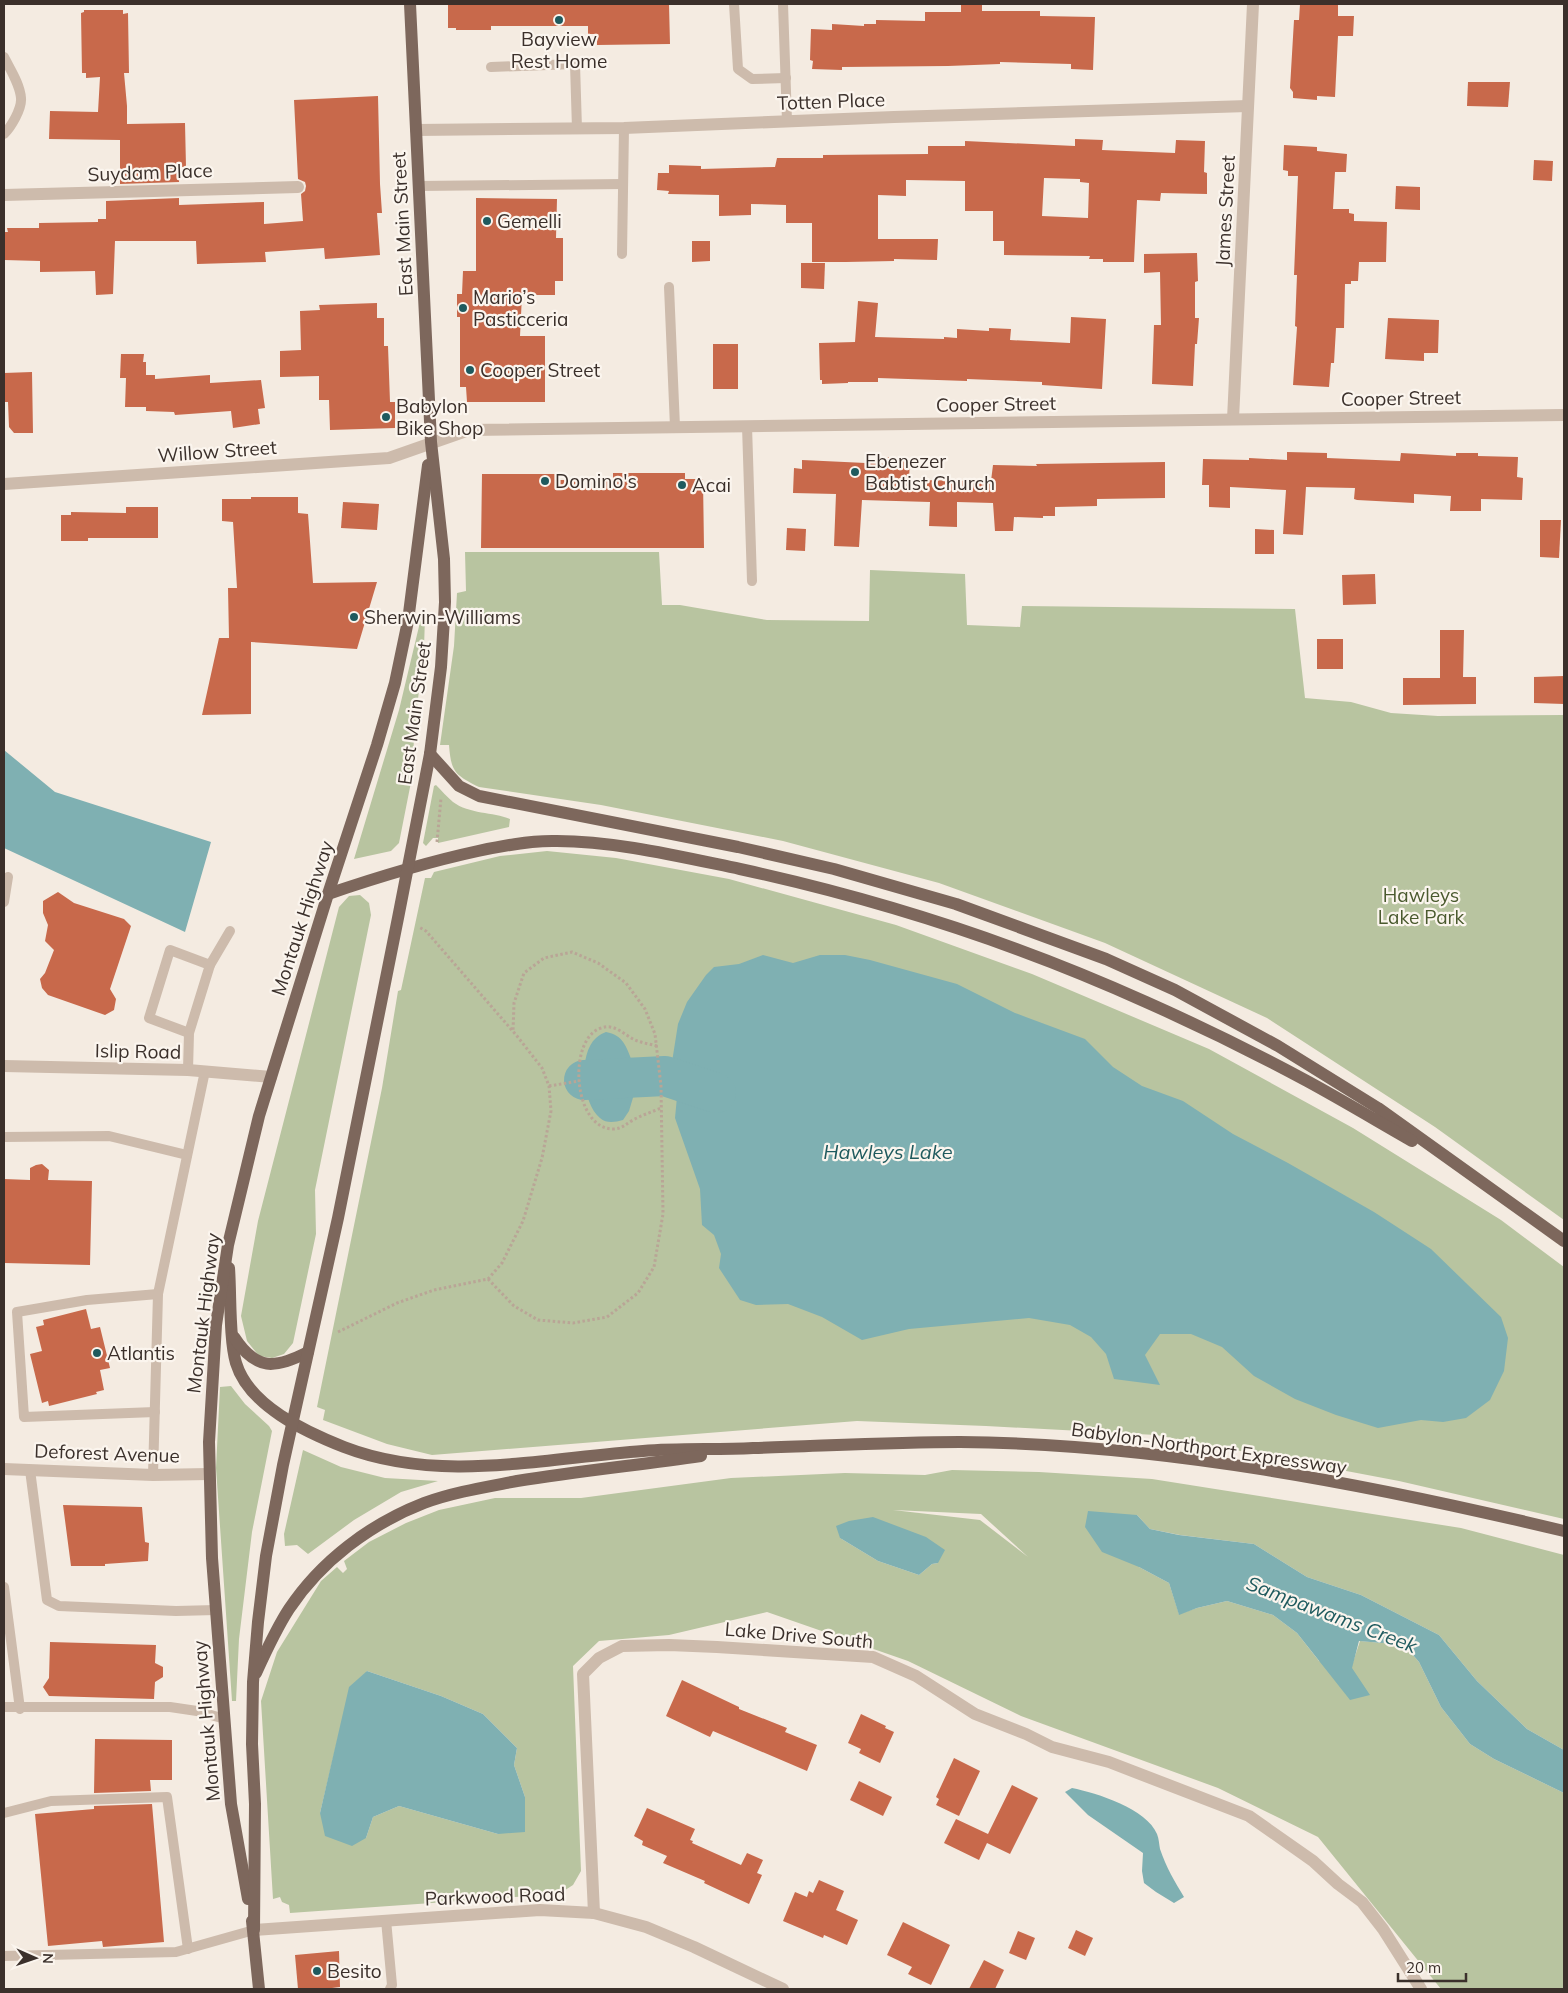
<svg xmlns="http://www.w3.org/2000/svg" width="1568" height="1993" font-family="Mulish,sans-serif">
	<rect width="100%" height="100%" fill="#f4ebe1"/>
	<g fill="#b8c4a0" fill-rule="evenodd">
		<path d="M465,552H659L662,605H680L767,620L869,621L870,570L965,574L967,625L1020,627L1022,606L1295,609L1305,698L1351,702L1391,713L1438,716L1564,715V1220L1435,1127L1267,1018L1105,943L939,883L783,841L601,805L479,787C455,775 451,772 449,745H440L454,646L457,593L466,591Z"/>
		<path d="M425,617L424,648L414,733L413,772L399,843L391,851L354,859L399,710L421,618Z"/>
		<path d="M436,785C442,791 447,797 453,802C469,814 493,812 510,819L509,827L438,843V838H433L426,846L423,843L434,786Z"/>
		<path d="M547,851L616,858L729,879L896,925L1032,974L1209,1049L1353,1128L1501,1220L1564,1267V1519L1399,1481L1156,1435L986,1426L857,1421L432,1455L387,1444L323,1420L325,1410L317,1407L382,1088L398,991L401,990L425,878H431L434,872L500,856Z"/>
		<path d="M360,895L369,903L371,915L315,1190L316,1234L293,1343L284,1354L272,1358L259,1356L247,1341L241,1316L258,1221L339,907L349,896Z"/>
		<path d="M231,1386L245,1404L269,1426L272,1431L252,1532L239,1639L236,1701H232L216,1468L220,1387Z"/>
		<path d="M303,1450L341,1467L385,1478L438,1481L401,1492L354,1520L308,1554L297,1545L285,1546L284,1534Z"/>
		<path d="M952,1470L1039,1472L1152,1479L1461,1528L1564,1555V1750L1527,1729L1477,1681L1439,1635L1361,1595L1307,1577L1254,1544L1180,1535L1150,1529L1137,1515L1139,1567L1169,1583L1179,1614L1197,1608L1227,1601L1273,1615L1297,1633L1319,1661L1351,1668L1360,1641L1382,1643L1400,1640L1419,1662L1441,1707L1470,1744L1494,1759L1564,1793V1989H1441L1318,1837L1218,1788L1021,1716L908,1661L767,1612L669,1635L599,1641L573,1666L581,1871L573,1885L559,1894L290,1913L289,1905L282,1902L280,1897L273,1899L261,1701L277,1652L321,1581L337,1567L343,1573L347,1569L344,1561L369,1542L406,1523L439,1510L495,1498H581L731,1478L845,1473L925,1475ZM893,1510L981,1514L1028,1557L980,1520ZM840,1538L938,1563L932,1564L919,1575L878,1561ZM367,1671L441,1696L483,1714L517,1748L514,1765L525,1797L498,1834L399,1806L373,1817L366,1838L320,1813L341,1725Z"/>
	</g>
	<g fill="#7fb0b2">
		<path d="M4,750L55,792L211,842L185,932L4,848Z"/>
		<path d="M763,955L793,963L820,955H845L870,960L957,984L1015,1013L1085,1039L1113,1067L1142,1086L1183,1101L1233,1134L1288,1163L1374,1212L1431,1249L1501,1317L1508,1338L1504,1371L1490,1400L1466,1418L1443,1422L1421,1420L1378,1428L1336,1415L1295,1399L1254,1376L1222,1347L1191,1334H1160L1145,1355L1160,1385L1114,1379L1106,1354L1091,1337L1070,1325L1029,1318L909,1329L862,1340L822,1317L788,1304L756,1305L740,1300L719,1268L721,1254L714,1235L702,1225L700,1189L675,1118L677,1097L674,1086L666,1085L665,1065L672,1062L678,1024L687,1002L706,975L714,967L739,964Z"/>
		<path d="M606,1032C623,1035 626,1046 632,1061L654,1066L656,1085L635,1091L629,1111L623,1120C615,1122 607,1124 600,1118C582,1103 578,1054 596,1038C599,1035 603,1033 606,1032Z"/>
		<path d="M1088,1511L1137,1515L1150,1529L1179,1535L1254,1544L1307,1577L1361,1595L1439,1635L1477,1681L1527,1729L1564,1750V1793L1494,1759L1470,1744L1441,1707L1419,1662L1400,1640L1382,1643L1359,1641L1352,1668L1370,1695L1350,1700L1297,1633L1273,1615L1227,1601L1197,1608L1179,1615L1169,1583L1139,1567L1102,1552L1085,1527Z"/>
		<path d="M873,1517L926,1537L945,1550L938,1563L932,1564L919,1575L878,1561L840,1538L836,1526L849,1521Z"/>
		<path d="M367,1671L441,1696L483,1714L517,1748L514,1765L525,1797V1832L498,1834L399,1806L373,1817L366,1838L352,1846L325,1836L320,1813L349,1687Z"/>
		<path d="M1072,1788C1097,1793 1147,1809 1157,1834C1159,1839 1159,1844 1160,1849C1166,1867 1175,1882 1184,1897L1174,1903L1156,1892L1144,1883L1142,1871L1143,1853L1088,1815L1065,1792Z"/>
	</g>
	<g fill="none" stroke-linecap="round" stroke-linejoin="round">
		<path stroke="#7fb0b2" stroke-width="40" d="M584,1080L665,1076L716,1093"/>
	</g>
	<g fill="#c8694b" fill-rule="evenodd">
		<path d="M448,4H669L670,44L597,45V34H588V26H491V30H456V28H448Z"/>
		<path d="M961,4H982V11H1040V16L1095,17L1093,70L1071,69V64L1000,62V64L948,66L842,67V70L812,69L813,61L810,60L811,29L832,30V24L864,26V24H876V20L925,21V12H961Z"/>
		<path d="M1300,4H1338V16H1354L1353,36H1338L1335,97L1317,96V100L1293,98V92L1290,88L1294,20H1299Z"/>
		<path d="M84,10H123V14L128,13L129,73H124L127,106V124L185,123L186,167H180L179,182L120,184V140L49,139L50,111L98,112L100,77L86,78V73H82L81,13L84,12Z"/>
		<path d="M1468,82H1510L1508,107L1467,106Z"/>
		<path d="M378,96L380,184L382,213H377L380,255L325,259L324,248L265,252L266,262L197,264L196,241H115L113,294L96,295L95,271L40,272V261L4,260V232H8L7,228H39V223L98,222V219H106V201L179,198V205L264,202V224L303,221L301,194L305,191L306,186L305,182L298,179L294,100Z"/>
		<path d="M1075,139L1103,140L1102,150L1175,153L1176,140L1205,141L1204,172L1207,173V194L1161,193L1160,201L1137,200L1134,262H1103V259H1089L1090,256L1004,255V241H993V211H965V181L906,180V196L878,195V239H938L937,260L894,259V261L846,262H812V223H786V205L751,204V215L719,216V195L668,194L669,191L657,190L658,173H669V165L701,166V169L775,167L777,158H823V155L928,154V146H965V141L1075,146ZM1044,178L1080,179V182L1089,183L1088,218L1042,216Z"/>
		<path d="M1284,145L1317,147V151L1347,154L1346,172H1335L1333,209H1349V213L1354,214V221L1387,222L1386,262H1359L1358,281H1351V284H1345L1344,328H1336L1334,363H1331L1329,387L1293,385L1297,327L1295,326L1297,275H1294L1298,176H1288V171L1283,170Z"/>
		<path d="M1534,160L1553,161L1552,181L1533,180Z"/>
		<path d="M1396,186L1420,187V210L1395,209Z"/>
		<path d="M476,198L557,199L556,238H563V281H555V295H522L520,336H545V402H467L466,387H460V317H457V294H462L463,271H476Z"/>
		<path d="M692,241H710V261L692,262Z"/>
		<path d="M1197,253L1198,281L1195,282V318H1199L1197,344H1195L1193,386L1152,384L1154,325H1161L1160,272L1144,273V254Z"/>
		<path d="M801,263H825L824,289L801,288Z"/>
		<path d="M858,301L878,303L875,337L944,339V337L957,338V329L989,331V328L1011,329L1010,340L1070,343L1071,317L1106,319L1102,389L1042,385V382L967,379V381L878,378V382H848V383L822,384V380H820L819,343L855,342Z"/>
		<path d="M377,303V318H384V346H388L390,402H395V428L330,430L329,400H319V376L280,377V351L301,350L300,311L320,310L319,305Z"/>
		<path d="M1388,318L1439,320L1438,353H1424V361L1385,359Z"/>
		<rect x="713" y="344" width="25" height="45"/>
		<path d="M121,354H144L143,362H146V375H155V379L210,375V383L261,380L265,408L258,409L260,424L233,428L231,411L175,415L174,412L146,411V407H125L126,378H120Z"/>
		<path d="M32,372L33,433H14L9,427L8,402H5L4,373Z"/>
		<path d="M1287,452L1327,453V458L1400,461L1401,453L1456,456V453H1478V456L1518,457L1517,477L1523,478L1522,500L1481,499V511H1450L1451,496L1414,494V503L1357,500L1354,499L1355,488L1306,487L1303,535L1283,534L1286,490L1230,487V508L1209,507V485H1202L1203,459L1249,460V458L1287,460Z"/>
		<path d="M888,457L910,459L909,480L991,481L993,465L1037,466L1036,464L1165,462V498L1097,499V506L1055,507V516H1043V518L1014,517L1013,531H995L993,503L957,502V527L929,526L930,502L862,500L859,547L834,546L836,494L793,493L794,468L802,469V460L887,464Z"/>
		<path d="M613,473H685V479H703L704,548H481L482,474H556V480H613Z"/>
		<path d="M251,497H298V513L308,514L313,583L377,582L357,649L251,642V714L202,715L219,638H229L228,588H237L233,522L222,521V499H251Z"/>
		<path d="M343,502L379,504L377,530L341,528Z"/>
		<path d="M126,507H158V538H88V541H61V515H71V512L126,513Z"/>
		<path d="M1540,520H1561L1559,558L1540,557Z"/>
		<path d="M787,528L806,529L805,551L786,550Z"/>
		<path d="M1255,529L1274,530V554H1255Z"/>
		<path d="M1375,574L1376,604L1343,605L1342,575Z"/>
		<path d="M1440,630H1464L1463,677H1476V704L1403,705V678H1440Z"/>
		<rect x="1317" y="639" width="26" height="30"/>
		<path d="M1564,676V704L1534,703V677Z"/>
		<path d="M58,892L74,903L124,919L131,926L110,989L116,999L114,1010L105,1015L48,995L42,988L40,979L45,973L54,950L45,941L48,925L43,913V901Z"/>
		<path d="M42,1164L49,1170L48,1180L92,1181L90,1265L4,1263V1179L30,1180V1168L36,1165Z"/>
		<path d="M86,1309L91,1329L100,1327L110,1368L100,1370L104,1390L96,1392L97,1394L49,1406L48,1401L42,1403L30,1354L42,1351L36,1327L44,1325L43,1320Z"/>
		<path d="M63,1505L142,1507L145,1542L149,1543L148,1561L105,1564V1566H71Z"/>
		<path d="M50,1642L156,1645L155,1663L163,1667V1677L155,1682L154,1699L49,1696L43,1687L49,1678Z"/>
		<path d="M682,1680L739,1707V1709L787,1728L785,1732L817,1745L807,1771L713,1731L710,1737L666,1716Z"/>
		<path d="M861,1714L886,1726L885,1728L894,1732L880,1763L859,1753L861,1749L848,1743Z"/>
		<path d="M95,1739L172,1740V1780H150L151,1791L94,1793Z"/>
		<path d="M954,1758L980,1771L959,1816L936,1805L939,1799L936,1797Z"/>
		<path d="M859,1781L892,1797L883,1816L850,1800Z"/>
		<path d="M1012,1785L1038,1798L1010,1854L987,1843L979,1860L944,1843L956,1819L988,1834Z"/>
		<path d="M152,1804L164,1942L103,1947L102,1941L48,1946L35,1814L94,1809V1806Z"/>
		<path d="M647,1808L695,1829L690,1840L693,1841L692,1843L741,1865L747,1853L763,1860L757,1873L762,1875L749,1904L704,1883L705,1881L663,1863L667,1856L642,1845L643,1841L634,1836Z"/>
		<path d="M819,1880L844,1891L836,1910L858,1920L847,1945L824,1935L823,1938L783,1921L795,1892L807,1897L809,1891L813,1893Z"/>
		<path d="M903,1922L950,1945L931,1985L908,1974L912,1967L887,1955Z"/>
		<path d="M1076,1930L1093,1938L1085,1956L1068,1948Z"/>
		<path d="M1018,1931L1035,1938L1026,1960L1009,1953Z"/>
		<path d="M339,1951L340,1987L324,1989H298L295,1955Z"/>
		<path d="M984,1960L1004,1970L995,1989H969Z"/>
	</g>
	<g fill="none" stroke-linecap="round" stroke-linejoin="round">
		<g stroke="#b9a596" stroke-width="3" stroke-dasharray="2.5 2.5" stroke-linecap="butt">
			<path d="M437,842L441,798"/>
			<path d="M657,1046C650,1044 642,1043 635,1040C624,1035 615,1023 601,1028C567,1039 573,1129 613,1129C622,1129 626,1124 633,1120C642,1115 652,1112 661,1108"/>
			<path d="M549,1086L579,1081"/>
			<path d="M488,1279L514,1306L538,1320L573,1323L607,1317L638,1293L654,1267L663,1214L661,1086L655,1034L645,1009L626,983L598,963L572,952L544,958L524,973L514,1003L513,1031"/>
			<path d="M338,1332L397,1303L434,1290L488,1279L502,1263L523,1221L542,1158L551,1111L549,1086L542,1068L517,1036L426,931L419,927"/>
		</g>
		<g stroke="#cdbbac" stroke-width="10">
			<path d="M734,4L738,69L752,79L786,78"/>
			<path d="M783,4L787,121"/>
			<path d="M4,57C10,69 20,84 21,98C22,109 11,127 4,134"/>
			<path d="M491,67L575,64L577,129"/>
			<path d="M419,186L623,184"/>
			<path d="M622,254L624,128"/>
			<path d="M669,287L675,427"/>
			<path d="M747,426L752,581"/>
			<path d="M4,902L8,877"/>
			<path d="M210,965L230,931"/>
			<path d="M188,1070L189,1033L210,965L170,950L149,1018L189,1033"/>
			<path d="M4,1137L109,1136L187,1155"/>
			<path d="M155,1412L24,1417L17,1312L87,1300L158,1294"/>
			<path d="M30,1470L47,1600L59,1606L176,1611L216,1610"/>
			<path d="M153,1475L158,1294L205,1071"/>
			<path d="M4,1587L20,1709"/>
			<path d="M4,1707H170L197,1711L225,1719"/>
			<path d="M4,1813L51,1801L167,1797L188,1949"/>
			<path d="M386,1920L392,1985L390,1989"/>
			<path d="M4,1956L176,1952L254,1930"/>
		</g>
		<g stroke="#cdbbac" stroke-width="12">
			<path d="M416,130L624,128L894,117L1248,106"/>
			<path d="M4,195L298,187"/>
			<path d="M1233,419L1253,4"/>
			<path d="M4,484L389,458L469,430L1564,415"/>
			<path d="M4,1066L188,1070L271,1077"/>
			<path d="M4,1469L153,1475L209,1474"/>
			<path d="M594,1913L583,1674L599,1658L622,1646L669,1645L717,1647L873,1657L916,1676L975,1714L1026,1734L1052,1747L1109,1762L1249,1816L1313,1861L1338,1884L1362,1902L1383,1929L1421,1989"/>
			<path d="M254,1930L540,1910L594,1913L646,1927L694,1947L783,1989"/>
		</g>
		<g stroke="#7d675c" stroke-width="12">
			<path d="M430,754L459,786L479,796L738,847L834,869L956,904L1106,959L1175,990L1278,1046L1378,1108L1564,1241"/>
			<path d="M328,894C378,877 427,862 478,851C502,846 527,841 552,841C612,840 682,857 740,869C878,899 1018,944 1146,1002C1200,1026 1255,1053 1307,1081C1342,1100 1377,1121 1412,1141"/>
			<path d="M229,1268C231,1294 229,1339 236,1363C249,1406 306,1432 344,1447C440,1484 544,1458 643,1451C680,1448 717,1450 753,1448C822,1446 891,1442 960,1442C1162,1444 1368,1484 1564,1531"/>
			<path d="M234,1337C256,1371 275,1369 308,1352"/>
			<path d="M256,1673C266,1651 276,1629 289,1609C321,1561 370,1524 424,1503C454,1492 486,1487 517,1481C578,1471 639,1465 701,1456"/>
			<path d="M248,1899L231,1804L212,1558L209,1442L216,1325L228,1245L259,1116L328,894L377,745L395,683L408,621L428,465"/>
			<path d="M252,1921L259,1989"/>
			<path d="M254,1930L255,1804L252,1744L253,1682L258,1622L266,1556L283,1465L338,1218L398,918L430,754L441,667L445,602L444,559L431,442L410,4"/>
		</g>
	</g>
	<g fill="#1f5a5e" stroke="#fbf5ee" stroke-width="2">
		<circle cx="559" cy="20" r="5"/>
		<circle cx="487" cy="221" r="5"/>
		<circle cx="463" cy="308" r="5"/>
		<circle cx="470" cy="370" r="5"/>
		<circle cx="386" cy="417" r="5"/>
		<circle cx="855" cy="472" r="5"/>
		<circle cx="545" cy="481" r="5"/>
		<circle cx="682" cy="485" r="5"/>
		<circle cx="354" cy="617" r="5"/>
		<circle cx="97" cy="1353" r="5"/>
		<circle cx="317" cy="1971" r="5"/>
	</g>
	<g text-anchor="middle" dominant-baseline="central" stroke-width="4.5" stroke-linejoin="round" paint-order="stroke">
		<g font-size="19" fill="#3b302b" stroke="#fbf5ee" text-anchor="start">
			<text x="559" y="39" text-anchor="middle">Bayview<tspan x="559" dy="22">Rest Home</tspan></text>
			<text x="497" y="221">Gemelli</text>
			<text x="473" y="297">Mario’s<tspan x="473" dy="22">Pasticceria</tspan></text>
			<text x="480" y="370">Cooper Street</text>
			<text x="396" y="406">Babylon<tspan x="396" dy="22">Bike Shop</tspan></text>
			<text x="865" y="461">Ebenezer<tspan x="865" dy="22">Babtist Church</tspan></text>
			<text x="555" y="481">Domino's</text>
			<text x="692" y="485">Acai</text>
			<text x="364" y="617">Sherwin-Williams</text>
			<text x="107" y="1353">Atlantis</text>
			<text x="327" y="1971">Besito</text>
		</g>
		<g font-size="19" fill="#3b302b" stroke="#fbf5ee">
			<text transform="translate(831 101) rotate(-2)">Totten Place</text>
			<text transform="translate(150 172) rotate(-2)">Suydam Place</text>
			<text transform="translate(1225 211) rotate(-87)">James Street</text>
			<text transform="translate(402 224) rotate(-93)">East Main Street</text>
			<text transform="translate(1401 398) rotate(-1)">Cooper Street</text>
			<text transform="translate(996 404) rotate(-1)">Cooper Street</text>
			<text transform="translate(217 451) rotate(-4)">Willow Street</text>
			<text transform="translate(414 713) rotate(-82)">East Main Street</text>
			<text transform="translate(302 918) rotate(-72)">Montauk Highway</text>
			<text transform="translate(138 1051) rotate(1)">Islip Road</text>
			<text transform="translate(203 1313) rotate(-83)">Montauk Highway</text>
			<text transform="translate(1209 1448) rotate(8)">Babylon-Northport Expressway</text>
			<text transform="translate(107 1453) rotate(2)">Deforest Avenue</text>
			<text transform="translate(799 1635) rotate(5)">Lake Drive South</text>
			<text transform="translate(206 1721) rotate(-95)">Montauk Highway</text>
			<text transform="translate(495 1896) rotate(-2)">Parkwood Road</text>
		</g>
		<g font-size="19" fill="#4a5a2e" stroke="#fbf5ee">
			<text x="1421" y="895">Hawleys<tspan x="1421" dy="22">Lake Park</tspan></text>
		</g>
		<g font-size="20" font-style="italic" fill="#1f5a5e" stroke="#fbf5ee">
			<text x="888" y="1151">Hawleys Lake</text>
			<text transform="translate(1332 1614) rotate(21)">Sampawams Creek</text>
		</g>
	</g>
	<rect width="1568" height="1993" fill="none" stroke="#3b302b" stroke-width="10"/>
	<g transform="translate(35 1958) rotate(92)" stroke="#fbf5ee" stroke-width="4" paint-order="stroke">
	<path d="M0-4L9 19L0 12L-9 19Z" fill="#3b302b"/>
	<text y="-8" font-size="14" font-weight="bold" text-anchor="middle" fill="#3b302b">N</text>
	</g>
	<path d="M1398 1973v8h68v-8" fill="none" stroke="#3b302b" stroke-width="2.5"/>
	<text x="1406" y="1973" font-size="15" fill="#3b302b" stroke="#fbf5ee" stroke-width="4" paint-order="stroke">20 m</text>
</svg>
